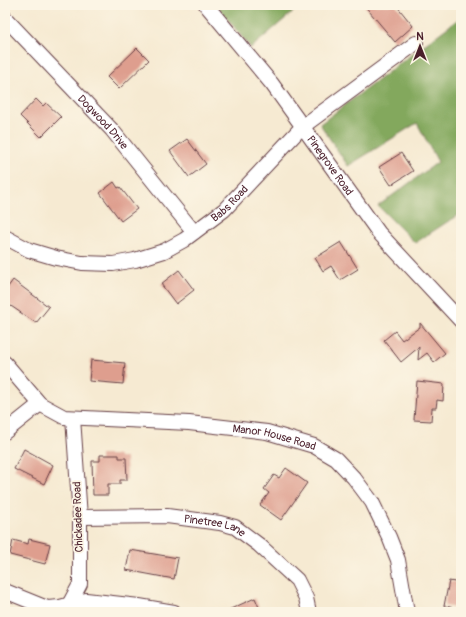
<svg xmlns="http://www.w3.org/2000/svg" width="466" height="617" font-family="Pangolin,sans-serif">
	<rect width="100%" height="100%" fill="#fcf5e5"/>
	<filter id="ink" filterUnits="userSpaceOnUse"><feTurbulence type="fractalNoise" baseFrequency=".025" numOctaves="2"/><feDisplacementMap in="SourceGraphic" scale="8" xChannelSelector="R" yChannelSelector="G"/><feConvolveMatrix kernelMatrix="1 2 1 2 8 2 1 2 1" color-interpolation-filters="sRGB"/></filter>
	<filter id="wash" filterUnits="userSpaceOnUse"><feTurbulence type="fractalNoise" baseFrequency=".012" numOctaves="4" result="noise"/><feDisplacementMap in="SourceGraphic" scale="16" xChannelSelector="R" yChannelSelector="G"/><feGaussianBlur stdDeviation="0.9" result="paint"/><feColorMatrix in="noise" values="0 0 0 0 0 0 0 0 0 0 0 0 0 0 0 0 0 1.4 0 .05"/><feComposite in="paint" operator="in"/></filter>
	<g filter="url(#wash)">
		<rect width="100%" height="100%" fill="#f6ead2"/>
		<g fill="#83a85d" stroke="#666444">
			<path d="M216,5H301L251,48Z"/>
			<path d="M461,17V213L415,243L378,206L438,162L417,123L348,166L320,124Z"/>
		</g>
		<g id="blocks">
			<g fill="#de9e8e">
				<path d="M364,5H396L413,26L395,42Z"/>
				<path d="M137,48L149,60L119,89L107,77Z"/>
				<path d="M36,99L43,106L46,103L61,117L41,137L20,116Z"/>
				<path d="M187,139L206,164L189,177L170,151Z"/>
				<path d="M401,153L413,171L391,185L379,167Z"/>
				<path d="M114,182L118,188L120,187L137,209L121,221L100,193Z"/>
				<path d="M341,242L358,269L340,280L331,266L323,271L315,258Z"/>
				<path d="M179,270L194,290L176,304L161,284Z"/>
				<path d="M13,280L49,307L36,323L5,302V291Z"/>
				<path d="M420,323L445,353L434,362L427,353L418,360L419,347L401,362L384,340L395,331L402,340L420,327Z"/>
				<path d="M91,360L125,363L123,384L89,381Z"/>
				<path d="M417,381L444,384L443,401L437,400L436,408H432L431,421L414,420Z"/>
				<path d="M24,449L53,465L44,484L14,469Z"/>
				<path d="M100,455H119V458H126L127,480H120V484H108V495H93L92,461H100Z"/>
				<path d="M286,468L307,483L281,520L260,505L269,493L264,489L274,475L279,478Z"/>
				<path d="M29,539L50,544L45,564L10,555L13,540L28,544Z"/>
				<path d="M130,550L178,558L174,579L126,570Z"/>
				<path d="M449,581L461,583V609L444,606Z"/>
				<path d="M255,598L261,612H224Z"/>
			</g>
		</g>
	</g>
	<g filter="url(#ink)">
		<use href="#blocks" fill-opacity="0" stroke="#643d44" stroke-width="1"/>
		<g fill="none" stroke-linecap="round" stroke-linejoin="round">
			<defs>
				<g id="minor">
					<path id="s1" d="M206,5L272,84L379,233L461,321"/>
					<path id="s2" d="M5,18L112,130L194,232"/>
					<path id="s3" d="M5,237L29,250L56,258L82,263L113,264L135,260L164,251L184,240L224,210L302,127L416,43"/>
					<path id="s4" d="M5,363L40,404L64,417L189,423L267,432L314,446L336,459L354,478L372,502L389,537L398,560L407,612"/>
					<path d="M5,432L40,404"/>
					<path id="s5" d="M80,517L167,516L220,523L235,527L259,545L297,580L306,598L309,612"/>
					<path d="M5,591L47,608L60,607L86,600L139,606L174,612"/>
					<path d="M65,612L80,584V517L73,418"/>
				</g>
			</defs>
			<use href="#minor" stroke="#643d44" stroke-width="16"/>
			<use href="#minor" stroke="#fff" stroke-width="14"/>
		</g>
	</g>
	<g text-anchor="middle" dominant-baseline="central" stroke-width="3.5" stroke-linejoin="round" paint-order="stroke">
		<g font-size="11" fill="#4a1f2b" stroke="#fcf5e5">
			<text stroke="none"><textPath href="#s2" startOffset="143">Dogwood Drive</textPath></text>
			<text stroke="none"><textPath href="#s1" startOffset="203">Pinegrove Road</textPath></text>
			<text stroke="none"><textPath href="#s3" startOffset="247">Babs Road</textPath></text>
			<text stroke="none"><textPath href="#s4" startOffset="293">Manor House Road</textPath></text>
			<text transform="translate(78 517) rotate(-92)">Chickadee Road</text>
			<text stroke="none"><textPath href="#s5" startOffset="136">Pinetree Lane</textPath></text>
		</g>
	</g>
	<rect width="466" height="617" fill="none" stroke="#fcf5e5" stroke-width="20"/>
	<g transform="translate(420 46)" stroke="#fcf5e5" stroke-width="3" paint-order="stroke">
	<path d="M0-3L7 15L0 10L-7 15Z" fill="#4a1f2b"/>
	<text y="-6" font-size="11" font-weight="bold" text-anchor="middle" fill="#4a1f2b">N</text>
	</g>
</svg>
